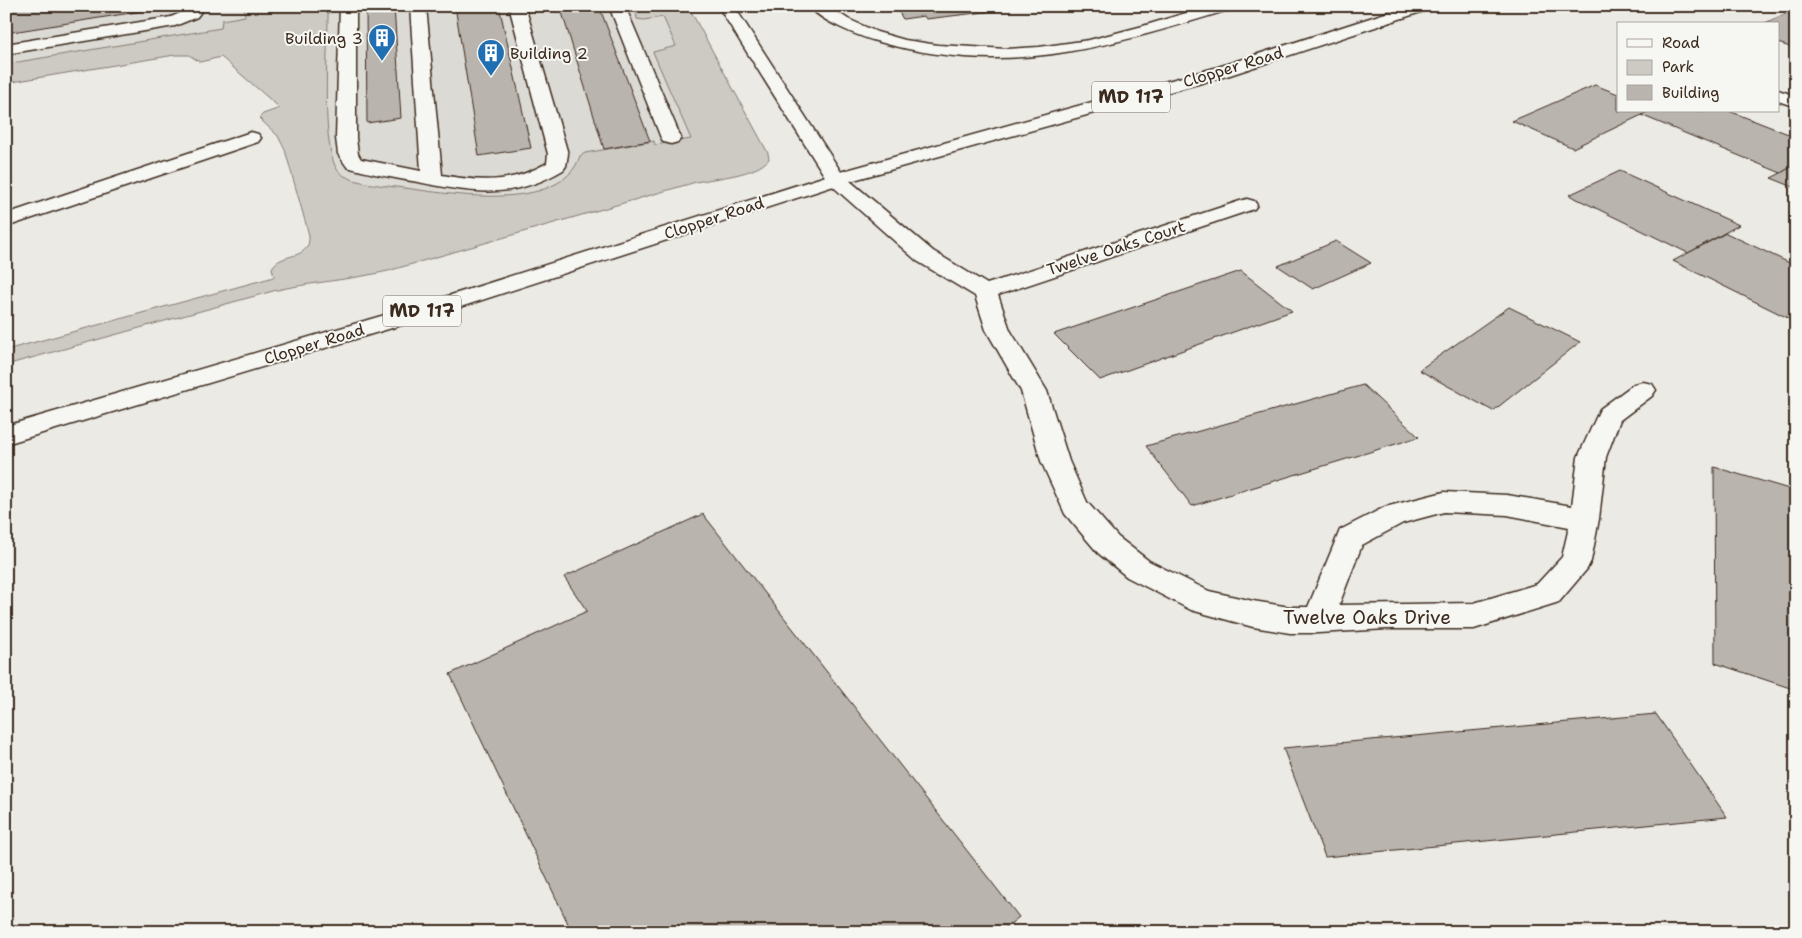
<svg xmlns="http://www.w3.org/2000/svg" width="1802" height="938" font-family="'Shantell Sans',sans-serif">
	<rect width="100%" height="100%" fill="#ebeae5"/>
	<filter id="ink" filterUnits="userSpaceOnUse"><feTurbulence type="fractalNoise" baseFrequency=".02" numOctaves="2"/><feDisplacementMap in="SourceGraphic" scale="10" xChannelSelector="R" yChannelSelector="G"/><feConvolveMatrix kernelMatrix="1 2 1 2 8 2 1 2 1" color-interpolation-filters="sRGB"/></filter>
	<g filter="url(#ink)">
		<path fill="#dcdad4" d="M6,6H682L755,156L312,279L293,24L6,74Z"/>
		<path fill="#cdcac4" stroke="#847a71" d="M244,6H328C329,39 319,150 339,172C351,184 389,186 405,188C450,194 561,214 580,156L585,153L654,141L655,145L691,139L653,52L676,46L663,17L644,20L637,19L636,11L643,6H688L768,153L769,159C757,175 715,178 696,182L388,271C350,280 311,282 273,291L6,365V350L274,277L272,268C281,251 311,262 309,235L285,150L278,136L259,118L263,114L280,108L221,57L200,62L189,55H175L6,83V64L221,28L222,20L245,16Z"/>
		<g fill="#bab4ae" stroke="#3b2a1e">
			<path d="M6,6H149V10L6,33Z"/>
			<path d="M366,6H394L401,118L367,123Z"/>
			<path d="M455,6H499L531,148L479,156Z"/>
			<path d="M560,6H599L650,141L604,149Z"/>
			<path d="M895,6H1010L1000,7L1002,10L926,19L924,16L903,19Z"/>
			<path d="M1796,9V49L1778,43V24H1763Z"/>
			<path d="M1595,85L1618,94V111H1650L1573,148L1512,121Z"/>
			<path d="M1650,111H1729L1796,137V164L1781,173L1641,115Z"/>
			<path d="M1796,164V188L1771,178L1781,173Z"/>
			<path d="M1620,171L1739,225L1688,253L1569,195Z"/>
			<path d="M1726,233L1796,266V322L1673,261Z"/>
			<path d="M1336,241L1371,263L1313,289L1278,266Z"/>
			<path d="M1241,271L1292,311L1100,380L1054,334Z"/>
			<path d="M1509,307L1580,342L1493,411L1419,370Z"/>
			<path d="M1363,385L1419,437L1192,506L1146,446Z"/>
			<path d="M1714,467L1796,491V690L1715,663Z"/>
			<path d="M703,514L1019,917L1000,932H572L450,674L587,611L564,577Z"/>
			<path d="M1656,714L1727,817L1325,857L1283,748Z"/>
		</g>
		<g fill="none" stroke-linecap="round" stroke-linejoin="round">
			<defs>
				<g id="minor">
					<path d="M189,6H205L197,17L175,26L6,54V44L171,17L185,11Z"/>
					<path d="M340,6H356V138L358,154L361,159L421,171L410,6H426L442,175C482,182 510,184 547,163L548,154L509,6H525L568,154L566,166L563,170C513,200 473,193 418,182C394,178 371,174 347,167L338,154L336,138Z"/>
					<path d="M609,6H625L681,138L678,142L671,144L664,142L661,138Z"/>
					<path d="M718,6H734L843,175L933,251L987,284L1240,201L1247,199L1254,201L1257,205L1254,209L998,295L1010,330L1047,391L1069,461L1087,502L1118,537L1149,561L1209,591L1253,601L1290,607H1308L1340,530L1385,507L1444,492L1507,495L1572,506L1578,457L1600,409L1634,384L1643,382L1652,384L1656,390L1652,396L1620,420L1606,457L1599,519L1591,561L1587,569L1559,602L1474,629H1387L1318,633H1290L1253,627L1191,610L1127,577L1098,553L1065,514L1041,461L1021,391L986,330L975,296L917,261L829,183ZM1444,512L1507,515L1569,527L1562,557L1537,584L1474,603L1339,605L1362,545L1403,523Z"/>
					<path d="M809,6H828L848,19L877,32L905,40L938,45L1007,49L1039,47L1089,40L1143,26L1209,6H1234L1232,9C1106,47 1008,79 876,41C858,36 820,21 809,6Z"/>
					<path d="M1778,90L1796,96V107L1778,101Z"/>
					<path d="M251,132L258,134L261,138L258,142L6,227V214Z"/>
				</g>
				<path id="major" d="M1407,6H1432L1430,9L1230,75L843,183L445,312L6,444V426L429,302L829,175L1218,67Z"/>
			</defs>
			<use href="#minor" stroke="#3b2a1e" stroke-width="3"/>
			<use href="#major" stroke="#3b2a1e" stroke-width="3"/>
			<use href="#minor" fill="#f6f6f2" fill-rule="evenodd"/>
			<use href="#major" fill="#f6f6f2" fill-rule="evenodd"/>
		</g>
	</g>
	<defs>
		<symbol id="building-pin" viewBox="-11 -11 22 30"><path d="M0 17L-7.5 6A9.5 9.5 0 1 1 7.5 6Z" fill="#1f6fb2" stroke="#f6f6f2"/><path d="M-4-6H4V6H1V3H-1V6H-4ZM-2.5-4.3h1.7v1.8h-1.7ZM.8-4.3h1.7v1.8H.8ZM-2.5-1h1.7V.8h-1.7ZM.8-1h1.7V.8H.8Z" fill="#fff"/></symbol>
	</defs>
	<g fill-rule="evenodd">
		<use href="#building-pin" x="366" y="22" width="32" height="43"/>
		<use href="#building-pin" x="475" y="37" width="32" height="43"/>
	</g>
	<g text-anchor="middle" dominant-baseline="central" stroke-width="4" stroke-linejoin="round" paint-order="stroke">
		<g font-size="16" fill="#3b2a1e" stroke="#f6f6f2" text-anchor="end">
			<text x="363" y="38">Building 3</text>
			<text x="510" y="53" text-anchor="start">Building 2</text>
		</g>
		<g font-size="16" fill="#3b2a1e" stroke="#f6f6f2">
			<text transform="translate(1233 67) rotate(-17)">Clopper Road</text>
			<text transform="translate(714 218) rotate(-18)">Clopper Road</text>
			<text transform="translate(1116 248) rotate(-18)">Twelve Oaks Court</text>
			<text transform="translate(314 344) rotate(-17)">Clopper Road</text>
		</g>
		<g fill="#f6f6f2" stroke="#73675e" stroke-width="1">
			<rect x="1092" y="81.5" width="78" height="31" rx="4"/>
			<rect x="383" y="295.5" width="78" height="31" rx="4"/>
		</g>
		<g font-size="18" font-weight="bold" fill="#3b2a1e">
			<text x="1131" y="97">MD 117</text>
			<text x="422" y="311">MD 117</text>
		</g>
		<g font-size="19" fill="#3b2a1e" stroke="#f6f6f2">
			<text x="1367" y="617">Twelve Oaks Drive</text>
		</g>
	</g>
	<rect width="1802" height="938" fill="none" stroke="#f6f6f2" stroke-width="25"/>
	<rect x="12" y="12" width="1777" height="913" fill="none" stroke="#3b2a1e" stroke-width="2" filter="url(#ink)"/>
	<rect x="1617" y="22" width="162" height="90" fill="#f6f6f2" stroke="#aba49d"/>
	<rect x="1627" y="39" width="25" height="8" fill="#f6f6f2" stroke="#aba49d"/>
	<text x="1662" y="48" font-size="15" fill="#3b2a1e">Road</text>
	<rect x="1627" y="60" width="25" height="15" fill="#cdcac4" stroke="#aba49d"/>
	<text x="1662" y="72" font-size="15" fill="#3b2a1e">Park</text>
	<rect x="1627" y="85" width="25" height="15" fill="#bab4ae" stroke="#aba49d"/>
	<text x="1662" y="98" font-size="15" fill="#3b2a1e">Building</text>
</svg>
